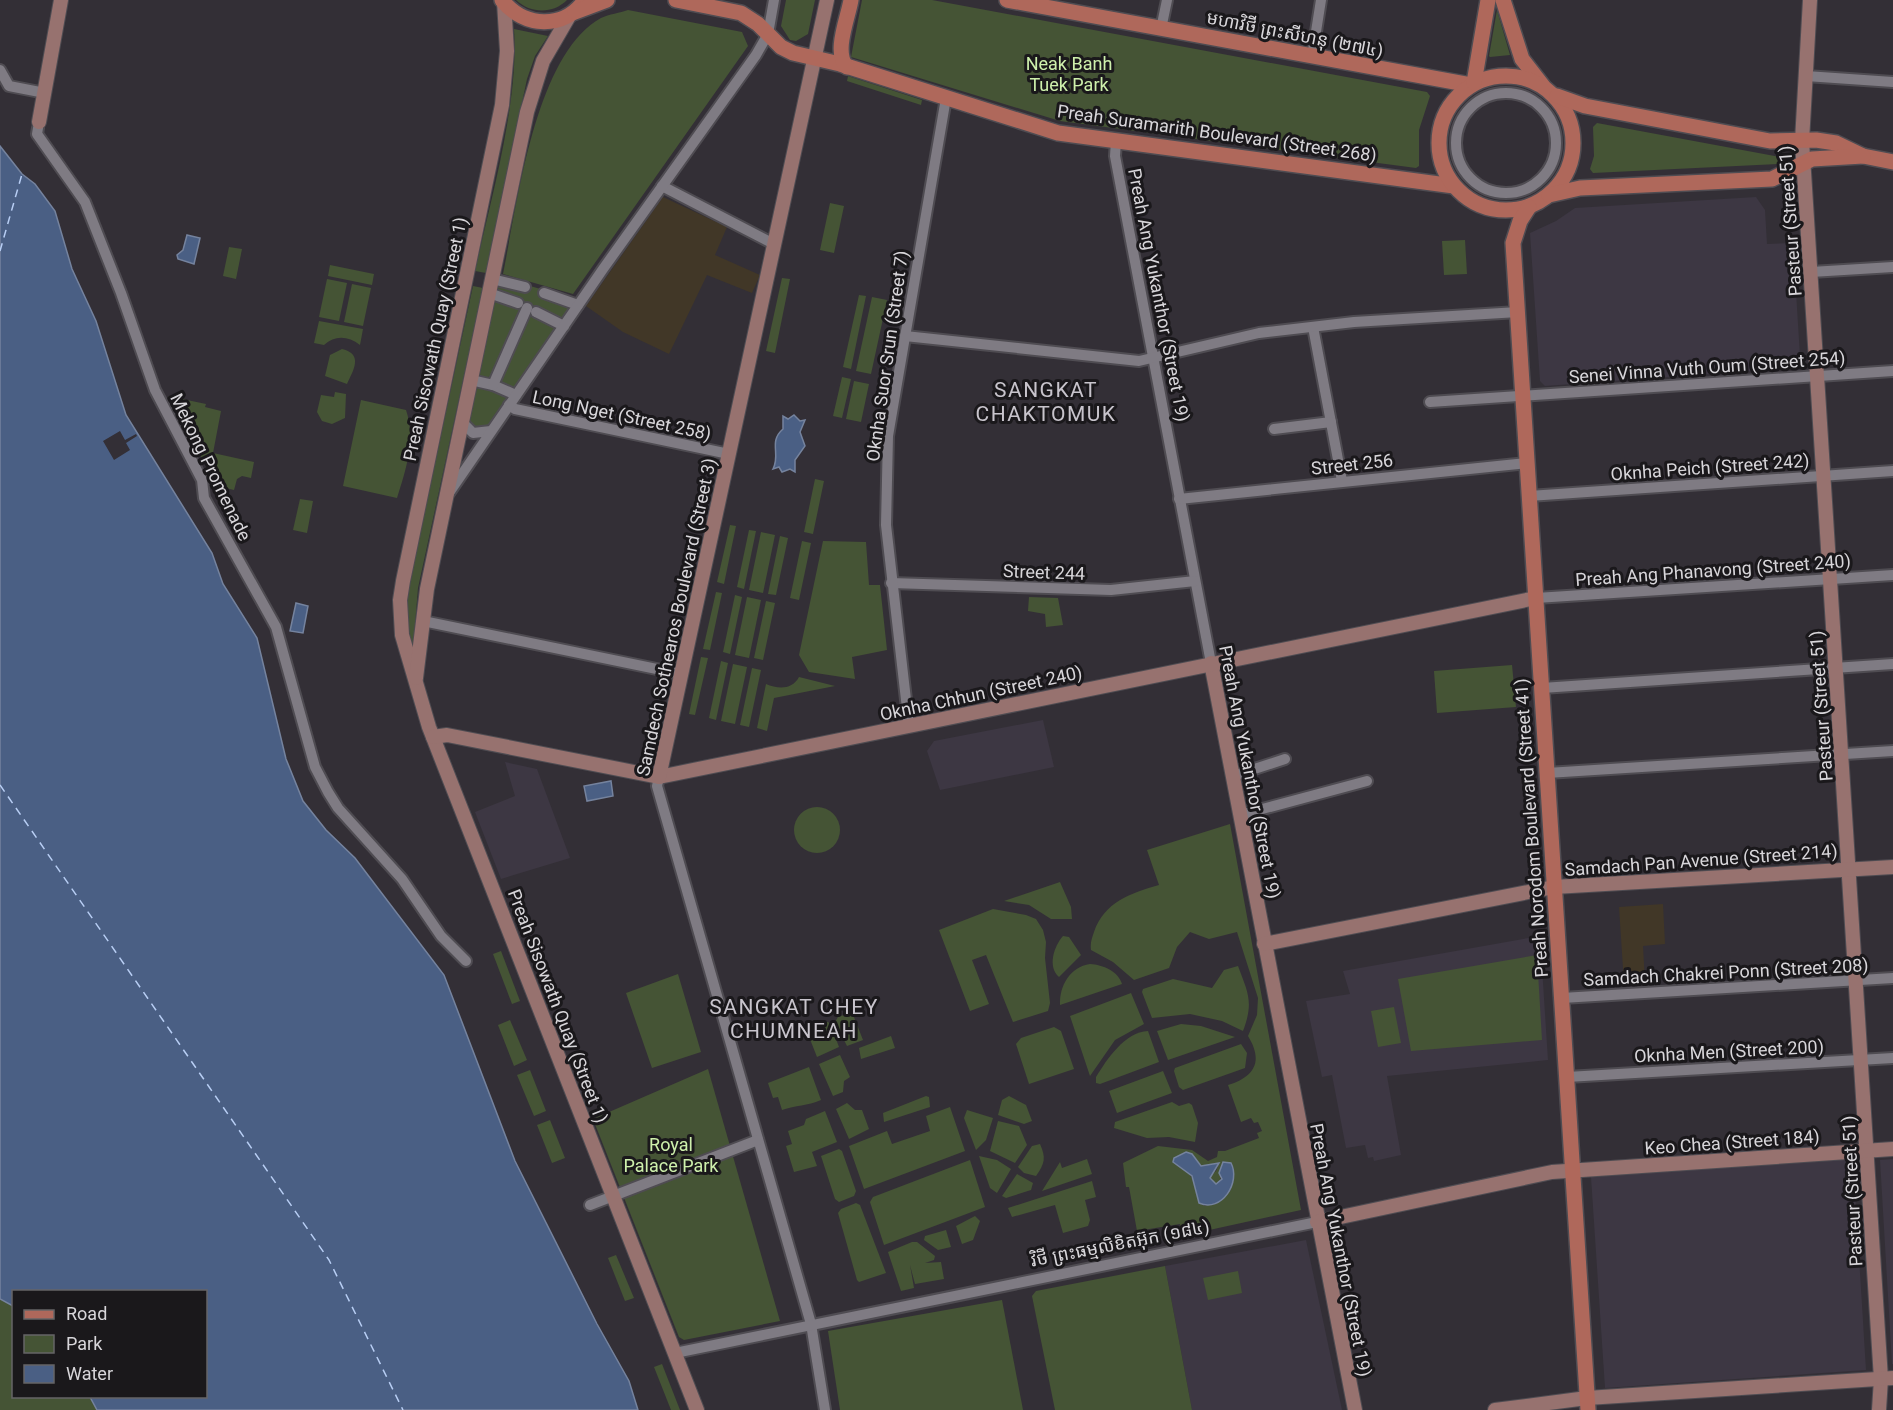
<svg xmlns="http://www.w3.org/2000/svg" width="1893" height="1410" font-family="Roboto,'Noto Sans Khmer',sans-serif">
	<rect width="100%" height="100%" fill="#332f36"/>
	<g fill="#413727">
		<path d="M663,197L727,227L715,255L760,275L752,293L707,275L669,354L623,332L586,306Z"/>
		<path d="M1663,904L1665,944L1643,946L1645,982L1624,984L1619,907Z"/>
	</g>
	<g fill="#3d3743">
		<path d="M1756,197L1765,210L1767,244L1793,243L1800,356L1792,368L1545,386L1540,381L1530,233L1556,221L1575,208Z"/>
		<path d="M1043,720L1054,767L940,790L927,751L934,741Z"/>
		<path d="M505,762L537,769L570,858L501,879L475,812L515,796Z"/>
		<path d="M1540,936L1548,1060L1387,1076L1401,1155L1374,1161L1373,1157L1368,1158L1365,1145L1346,1148L1332,1075L1322,1077L1306,1001L1350,994L1343,971Z"/>
		<path d="M1853,1159L1866,1370L1605,1388L1591,1177Z"/>
		<path d="M1893,1159V1364H1892L1880,1160Z"/>
		<path d="M1306,1240L1342,1410H1192L1165,1266Z"/>
	</g>
	<g fill="#455435" fill-rule="evenodd">
		<path d="M516,0H567C553,14 531,14 516,0Z"/>
		<path d="M786,0H815L808,34L796,41L790,40L781,26Z"/>
		<path d="M862,0H932L1427,92L1430,96L1419,130V166L1416,168L1060,121L851,57Z"/>
		<path d="M628,10L742,32L748,46L573,294L503,274C517,205 535,54 601,18C609,14 620,13 628,10Z"/>
		<path d="M1497,10L1510,55L1490,57L1489,56Z"/>
		<path d="M514,29L548,36L535,56L527,79L486,273L475,271C491,198 519,103 514,29Z"/>
		<path d="M848,76L922,100L921,105L847,81Z"/>
		<path d="M1597,123L1780,157L1781,161L1778,164L1593,173L1590,169L1594,156L1593,127Z"/>
		<path d="M830,203L844,206L834,253L820,250Z"/>
		<path d="M1465,240L1467,274L1444,275L1442,241Z"/>
		<path d="M229,247L242,249L236,279L223,276Z"/>
		<path d="M330,265L374,274L372,285L328,276Z"/>
		<path d="M498,277L576,299L488,429H475L466,420Z"/>
		<path d="M782,278L790,279L775,353L766,351Z"/>
		<path d="M327,279L347,283L339,321L319,317Z"/>
		<path d="M352,284L371,288L363,326L344,322Z"/>
		<path d="M473,286L483,288L418,588L413,649L408,634L406,598Z"/>
		<path d="M859,295L866,296L851,369L843,367Z"/>
		<path d="M872,297L887,300L871,374L856,371Z"/>
		<path d="M319,321L363,329L360,345C348,336 335,335 324,345L314,343Z"/>
		<path d="M342,349C364,354 353,371 347,384L325,376L330,355Z"/>
		<path d="M842,377L851,379L842,418L833,416Z"/>
		<path d="M854,381L869,384L861,422L846,419Z"/>
		<path d="M335,392L346,394L345,418L332,424L322,421L317,412L321,395L334,397Z"/>
		<path d="M168,396L206,404L205,407L221,411L213,453L254,462L251,478L242,476L237,479L234,490L217,486Z"/>
		<path d="M361,400L406,410C416,439 406,470 397,498L343,486Z"/>
		<path d="M815,479L824,481L813,534L804,532Z"/>
		<path d="M300,499L313,501L307,533L293,530Z"/>
		<path d="M730,525L736,526L724,584L717,582Z"/>
		<path d="M749,530L756,531L744,589L737,587Z"/>
		<path d="M761,532L775,535L763,593L749,590Z"/>
		<path d="M780,536L788,538L776,595L768,594Z"/>
		<path d="M802,541L811,543L799,600L790,598Z"/>
		<path d="M823,541L866,542L869,585H880L887,650L852,657L855,679L809,672L799,655Z"/>
		<path d="M716,592L722,593L710,650L703,649Z"/>
		<path d="M735,595L742,597L730,654L723,652Z"/>
		<path d="M747,597L761,600L749,658L735,655Z"/>
		<path d="M1029,597L1058,598L1063,625L1046,627L1045,614L1028,611Z"/>
		<path d="M766,601L775,603L763,660L754,658Z"/>
		<path d="M701,657L708,658L695,715L689,714Z"/>
		<path d="M721,661L728,663L716,720L709,718Z"/>
		<path d="M733,664L747,667L735,724L721,721Z"/>
		<path d="M1512,665L1516,707L1437,713L1434,671Z"/>
		<path d="M752,668L761,670L749,727L740,725Z"/>
		<path d="M799,677L835,686L774,698L767,731L757,728L766,684C778,689 792,690 799,677Z"/>
		<circle cx="817" cy="830" r="23"/>
		<path d="M1230,824L1301,1210L1182,1236L1180,1224L1137,1231L1129,1187H1126L1123,1163L1158,1146L1192,1150L1208,1161L1217,1157L1218,1151H1225L1259,1138L1257,1133L1262,1131L1258,1122L1254,1123L1251,1118L1241,1122L1228,1085C1254,1077 1264,1062 1248,1036L1257,1015L1258,998L1237,932L1209,939L1190,932L1177,947L1169,968L1134,980L1113,962L1091,950C1090,943 1092,938 1094,932C1104,902 1131,893 1159,885L1147,850ZM1192,1154L1201,1166L1219,1163L1216,1171L1211,1175V1181L1216,1184L1220,1182L1221,1174L1231,1190L1205,1206L1199,1203L1196,1185L1187,1170Z"/>
		<path d="M1060,882L1071,907L1072,919H1051L1029,905L1004,901Z"/>
		<path d="M993,909L1026,915L1036,919L1043,930L1046,942L1045,958L1050,1003L1048,1011L1013,1022L986,955L972,960L989,1004L970,1011L939,930Z"/>
		<path d="M1063,936L1069,937L1081,955L1059,977C1047,967 1054,946 1063,936Z"/>
		<path d="M501,951L520,1001L512,1004L493,954Z"/>
		<path d="M1537,955L1542,1040L1411,1051L1398,979Z"/>
		<path d="M1090,964C1103,965 1118,971 1122,984L1060,1005C1059,986 1070,967 1090,964Z"/>
		<path d="M1238,966C1248,993 1254,1002 1243,1031L1222,1021L1190,1014L1152,1018L1142,992L1143,989L1173,979L1212,988L1224,970Z"/>
		<path d="M678,974L701,1052L652,1068L626,993Z"/>
		<path d="M1131,993L1144,1024L1115,1040L1090,1076L1070,1016Z"/>
		<path d="M1394,1007L1401,1043L1378,1047L1371,1011Z"/>
		<path d="M852,1012L863,1040L847,1046L835,1022L838,1017Z"/>
		<path d="M510,1020L527,1060L514,1066L498,1025Z"/>
		<path d="M825,1021L830,1023L839,1047L817,1057L806,1029Z"/>
		<path d="M1181,1024L1201,1026L1235,1037L1168,1060L1157,1031Z"/>
		<path d="M1054,1027L1061,1031L1074,1069L1029,1084L1016,1044L1021,1038Z"/>
		<path d="M1148,1031L1159,1062L1100,1084L1096,1083V1077C1107,1059 1125,1032 1148,1031Z"/>
		<path d="M891,1036L895,1048L861,1059L859,1048Z"/>
		<path d="M1241,1044L1247,1053L1245,1068L1183,1090L1179,1087L1174,1071L1175,1068Z"/>
		<path d="M840,1055L850,1077L844,1081L843,1092L833,1096L819,1064Z"/>
		<path d="M809,1067L821,1100C807,1106 796,1105 782,1110L778,1097L773,1098L768,1083Z"/>
		<path d="M708,1069L780,1321L684,1340L679,1337L593,1119Z"/>
		<path d="M530,1070L546,1111L534,1116L517,1075Z"/>
		<path d="M1163,1071L1172,1093L1117,1113L1109,1091Z"/>
		<path d="M926,1096L929,1097L930,1107L884,1122L883,1113Z"/>
		<path d="M1009,1096L1026,1105L1032,1121L1024,1124L998,1115L1002,1100Z"/>
		<path d="M1172,1102L1179,1106L1189,1103L1192,1105L1198,1123L1195,1142L1169,1137L1147,1138L1114,1128L1115,1122Z"/>
		<path d="M847,1103L855,1110H862L869,1129L849,1139L836,1109Z"/>
		<path d="M950,1107L965,1151L864,1189L849,1146L887,1131L892,1144L930,1131L926,1116Z"/>
		<path d="M967,1110L993,1118L986,1140L976,1150L964,1118Z"/>
		<path d="M825,1111L837,1142L812,1152L817,1166L794,1172L786,1146L792,1144L788,1131L804,1125L806,1119Z"/>
		<path d="M550,1120L565,1158L552,1163L537,1125Z"/>
		<path d="M998,1121L1019,1126L1027,1145L1015,1163L990,1151Z"/>
		<path d="M1040,1144C1046,1158 1045,1163 1036,1176L1024,1173L1018,1167L1032,1146Z"/>
		<path d="M839,1149L842,1151L856,1191L854,1196L839,1202L835,1199L821,1156Z"/>
		<path d="M979,1156L997,1160L1011,1169L997,1193L990,1188Z"/>
		<path d="M1087,1159L1092,1174L1042,1191L1060,1162L1062,1168Z"/>
		<path d="M970,1160L985,1207L884,1245L870,1202L873,1197Z"/>
		<path d="M1017,1174L1033,1183L1031,1190L1006,1198L1002,1196Z"/>
		<path d="M1092,1181L1096,1197L1085,1200L1090,1220L1088,1226L1063,1233L1055,1205L1012,1217L1008,1208Z"/>
		<path d="M856,1203L860,1205L886,1273L859,1282L857,1280L838,1213L841,1209Z"/>
		<path d="M975,1216L980,1221L973,1240L962,1244L956,1226Z"/>
		<path d="M946,1230L951,1247L938,1250L924,1240L925,1236Z"/>
		<path d="M912,1242H917L935,1256L934,1260L925,1263L941,1262L944,1279L915,1284L910,1265L914,1288L901,1291L888,1252Z"/>
		<path d="M616,1255L634,1298L625,1301L608,1258Z"/>
		<path d="M1165,1266L1192,1410H1055L1032,1296L1036,1291Z"/>
		<path d="M1238,1271L1242,1293L1208,1300L1203,1278Z"/>
		<path d="M0,1299L13,1306L14,1396L90,1397L97,1410H0Z"/>
		<path d="M1002,1300L1023,1410H840L828,1331Z"/>
		<path d="M662,1364L680,1410H671L654,1367Z"/>
	</g>
	<g fill="#4a5f84" stroke="#75839e" stroke-width="1.5">
		<path d="M0,146L22,174L35,184L55,211L72,269L96,321L126,415L212,553L223,584L257,638L286,759L303,801L326,830L355,858L444,975L515,1161L597,1324L629,1381L638,1410H97L90,1397L206,1396V1292H14L13,1306L0,1299Z"/>
		<path d="M187,235L200,238L194,264L178,259L177,255L183,250Z"/>
		<path d="M794,415L800,421L805,420L800,432L805,446L795,460V472L790,469L782,472L779,467L773,469C781,454 768,442 783,429V416L788,419Z"/>
		<path d="M296,603L308,606L303,633L290,631Z"/>
		<path d="M611,781L613,796L587,801L584,786Z"/>
		<path d="M1186,1152L1192,1154L1201,1166L1219,1163L1210,1178L1216,1184L1222,1179L1219,1173L1223,1162L1231,1163C1241,1182 1222,1213 1199,1203L1192,1176L1173,1162L1174,1158Z"/>
	</g>
	<path fill="#332f36" d="M120,431L125,440L136,434L137,436L126,443L130,450L114,460L103,441Z"/>
	<g fill="none" stroke-linecap="round" stroke-linejoin="round">
		<g stroke="#b8cef4" stroke-width="1.5" stroke-dasharray="8 6" stroke-linecap="butt">
			<path d="M0,251L22,174"/>
			<path d="M0,785L329,1260L403,1410"/>
		</g>
		<defs>
			<g id="street">
				<path d="M1161,29L1167,0"/>
				<path d="M1312,57L1321,0"/>
				<path d="M0,70L9,86L45,93"/>
				<path d="M1806,76L1893,82"/>
				<circle cx="1506" cy="143" r="50"/>
				<path d="M38,128L37,134L85,202L121,293L155,390L202,480L204,498L276,627L315,767L328,792L338,808L402,879L441,936L466,961"/>
				<path d="M1116,141L1115,156L1211,663"/>
				<path d="M662,186L774,244"/>
				<path d="M1811,272L1893,267"/>
				<path d="M492,279L525,287"/>
				<path d="M489,293L518,303"/>
				<path d="M544,293L578,305"/>
				<path d="M536,312L564,326"/>
				<path d="M1313,327L1342,481"/>
				<path d="M905,336L1139,361L1259,333L1354,322L1518,312"/>
				<path d="M471,380L493,385L516,395"/>
				<path d="M493,385L527,308"/>
				<path d="M1430,402L1893,371"/>
				<path d="M509,405L515,409L729,454"/>
				<path d="M462,422L473,433L491,431"/>
				<path d="M1274,429L1331,422"/>
				<path d="M449,493L603,269L756,55L768,34L774,0"/>
				<path d="M1529,496L1893,471"/>
				<path d="M1179,499L1527,463"/>
				<path d="M891,583L1111,590L1195,581"/>
				<path d="M1536,598L1893,575"/>
				<path d="M423,621L681,674"/>
				<path d="M1542,688L1893,664"/>
				<path d="M909,726L886,525L888,436L946,98"/>
				<path d="M1547,773L1893,751"/>
				<path d="M1233,776L1285,759"/>
				<path d="M659,777L657,786L811,1324L825,1410"/>
				<path d="M1240,815L1367,781"/>
				<path d="M1562,998L1893,978"/>
				<path d="M1567,1077L1893,1058"/>
				<path d="M590,1205L758,1140"/>
				<path d="M675,1353L1317,1222"/>
			</g>
			<g id="secondary">
				<path d="M1810,0L1802,141L1881,1379L1879,1410"/>
				<path d="M504,2L507,51L502,105L403,581L400,600L402,635L429,727L697,1410"/>
				<path d="M39,122L61,0"/>
				<path d="M1211,663L1355,1410"/>
				<path d="M416,678L427,589L527,112L543,61L568,18"/>
				<path d="M433,737L447,735L659,777L1536,598"/>
				<path d="M659,777L827,0"/>
				<path d="M1264,944L1554,887L1893,867"/>
				<path d="M1317,1222L1552,1172L1893,1149"/>
				<path d="M1495,1410L1587,1398L1893,1378"/>
			</g>
			<g id="primary">
				<path d="M502,0C524,28 564,30 585,0"/>
				<path d="M676,0L741,13L758,24L781,47L793,53L840,64L1058,133L1454,186"/>
				<path d="M1007,0L1471,85"/>
				<path d="M1503,0L1522,59L1543,86"/>
				<path d="M575,12L607,0"/>
				<path d="M847,67C833,53 848,18 851,0"/>
				<circle cx="1506" cy="143" r="67"/>
				<path d="M1474,83L1488,0"/>
				<path d="M1557,96L1585,106L1770,141L1816,140L1836,143L1863,156L1893,162"/>
				<path d="M1549,195L1580,188L1772,179L1812,159L1863,156"/>
				<path d="M1529,207L1520,221L1513,243L1588,1410"/>
			</g>
		</defs>
		<use href="#street" stroke="#4f4c52" stroke-width="14"/>
		<use href="#secondary" stroke="#4f4c52" stroke-width="16"/>
		<use href="#primary" stroke="#4f4c52" stroke-width="18"/>
		<use href="#street" stroke="#7f7b83" stroke-width="10"/>
		<use href="#secondary" stroke="#97726f" stroke-width="14"/>
		<use href="#primary" stroke="#af685b" stroke-width="15"/>
	</g>
	<g text-anchor="middle" dominant-baseline="central" stroke-width="6" stroke-linejoin="round" paint-order="stroke">
		<g font-size="18" fill="#d8d6da" stroke="#1a181b">
			<text transform="translate(1295 34) rotate(11)">មហាវិថី ព្រះសីហនុ (២៧៤)</text>
			<text transform="translate(1217 133) rotate(8)">Preah Suramarith Boulevard (Street 268)</text>
			<text transform="translate(1790 221) rotate(-94)">Pasteur (Street 51)</text>
			<text transform="translate(1159 295) rotate(79)">Preah Ang Yukanthor (Street 19)</text>
			<text transform="translate(435 339) rotate(-78)">Preah Sisowath Quay (Street 1)</text>
			<text transform="translate(887 356) rotate(-82)">Oknha Suor Srun (Street 7)</text>
			<text transform="translate(1707 367) rotate(-4)">Senei Vinna Vuth Oum (Street 254)</text>
			<text transform="translate(622 415) rotate(12)">Long Nget (Street 258)</text>
			<text transform="translate(1352 464) rotate(-6)">Street 256</text>
			<text transform="translate(211 467) rotate(64)">Mekong Promenade</text>
			<text transform="translate(1710 467) rotate(-4)">Oknha Peich (Street 242)</text>
			<text transform="translate(1713 570) rotate(-4)">Preah Ang Phanavong (Street 240)</text>
			<text transform="translate(1044 572) rotate(2)">Street 244</text>
			<text transform="translate(676 617) rotate(-78)">Samdech Sothearos Boulevard (Street 3)</text>
			<text transform="translate(981 693) rotate(-12)">Oknha Chhun (Street 240)</text>
			<text transform="translate(1821 706) rotate(-94)">Pasteur (Street 51)</text>
			<text transform="translate(1250 772) rotate(79)">Preah Ang Yukanthor (Street 19)</text>
			<text transform="translate(1531 828) rotate(-94)">Preah Norodom Boulevard (Street 41)</text>
			<text transform="translate(1701 860) rotate(-4)">Samdach Pan Avenue (Street 214)</text>
			<text transform="translate(1726 972) rotate(-3)">Samdach Chakrei Ponn (Street 208)</text>
			<text transform="translate(558 1006) rotate(69)">Preah Sisowath Quay (Street 1)</text>
			<text transform="translate(1729 1051) rotate(-3)">Oknha Men (Street 200)</text>
			<text transform="translate(1732 1142) rotate(-4)">Keo Chea (Street 184)</text>
			<text transform="translate(1852 1191) rotate(-93)">Pasteur (Street 51)</text>
			<text transform="translate(1120 1243) rotate(-11)">វិថី ព្រះធម្មលិខិតអ៊ុក (១៨៤)</text>
			<text transform="translate(1341 1250) rotate(79)">Preah Ang Yukanthor (Street 19)</text>
		</g>
		<g font-size="18" fill="#cef0ac" stroke="#1a181b">
			<text x="1069" y="63">Neak Banh<tspan x="1069" dy="21">Tuek Park</tspan></text>
			<text x="671" y="1144">Royal<tspan x="671" dy="21">Palace Park</tspan></text>
		</g>
		<g font-size="21" letter-spacing="1.5" fill="#c8c4cc" stroke="#1a181b">
			<text x="1046" y="390">SANGKAT<tspan x="1046" dy="24">CHAKTOMUK</tspan></text>
			<text x="794" y="1007">SANGKAT CHEY<tspan x="794" dy="24">CHUMNEAH</tspan></text>
		</g>
	</g>
	<rect x="12" y="1290" width="195" height="108" fill="#1a181b" stroke="#666467" stroke-width="1.5"/>
	<rect x="24" y="1310" width="30" height="9" fill="#af685b" stroke="#666467" stroke-width="1.5"/>
	<text x="66" y="1320" font-size="18" fill="#d8d6da">Road</text>
	<rect x="24" y="1335" width="30" height="18" fill="#455435" stroke="#666467" stroke-width="1.5"/>
	<text x="66" y="1350" font-size="18" fill="#d8d6da">Park</text>
	<rect x="24" y="1365" width="30" height="18" fill="#4a5f84" stroke="#666467" stroke-width="1.5"/>
	<text x="66" y="1380" font-size="18" fill="#d8d6da">Water</text>
</svg>
